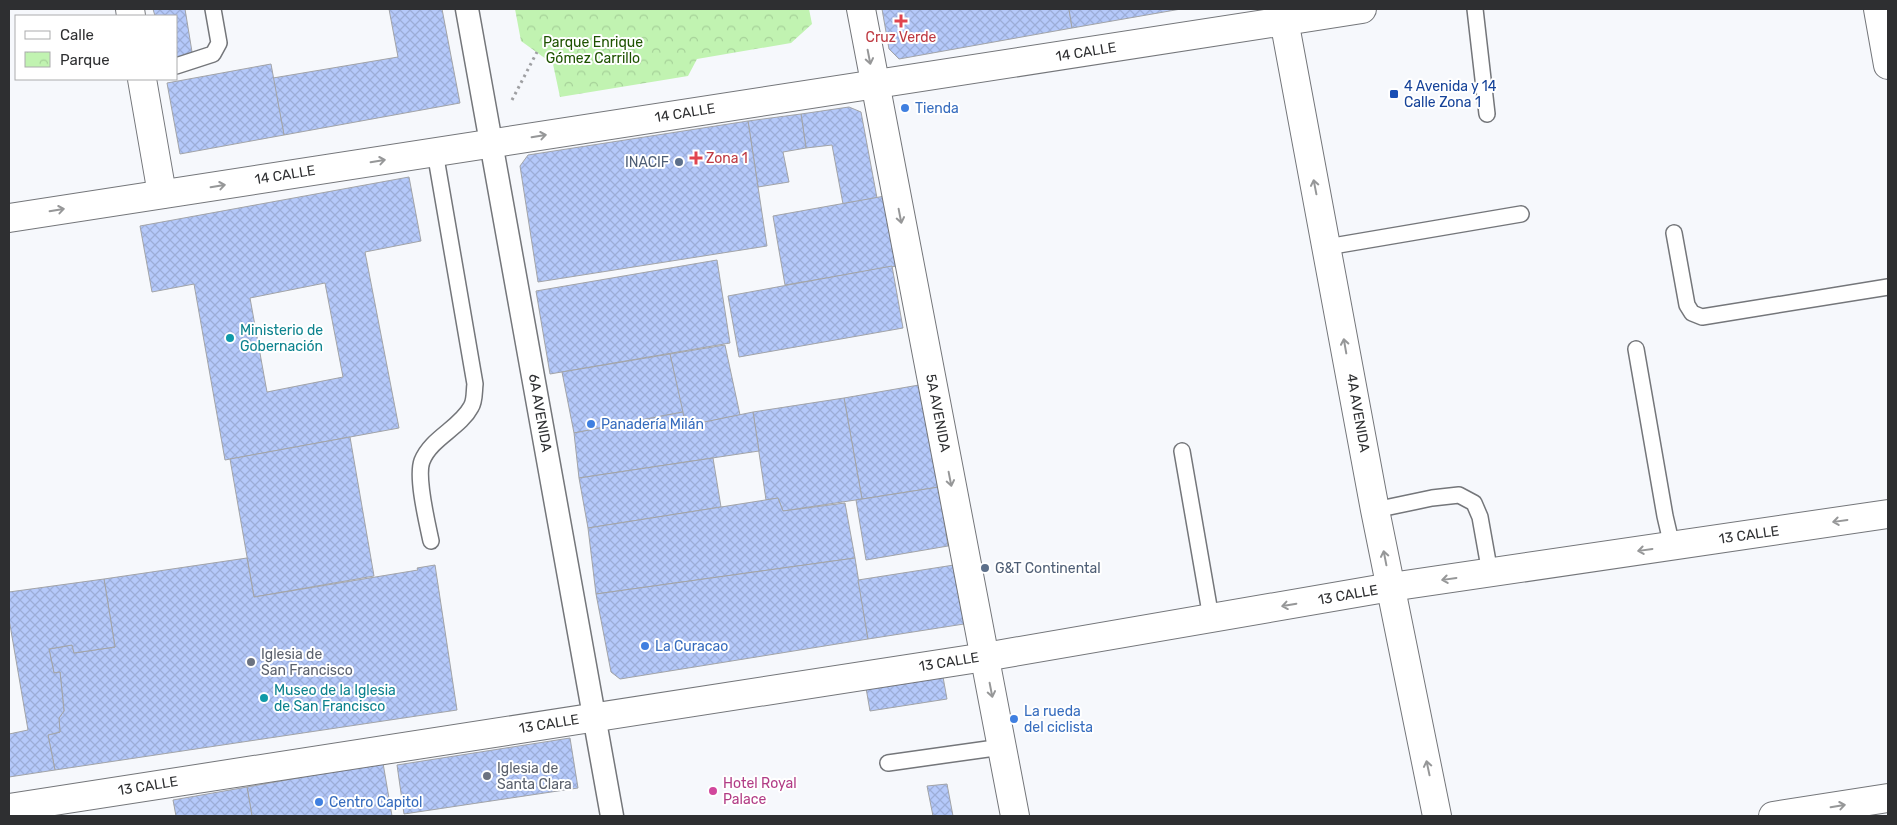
<svg xmlns="http://www.w3.org/2000/svg" width="1897" height="825" font-family="Rubik,sans-serif">
	<defs>
		<pattern id="park-crowns" width="20" height="18" patternUnits="userSpaceOnUse" patternTransform="scale(1.25)"><rect width="20" height="18" fill="#c1f3b1"/><path d="M2 6a3 3 0 1 1 6 0M12 15a3 3 0 1 1 6 0" fill="none" stroke="#a6d199"/></pattern>
		<pattern id="building-cross-hatch" width="8" height="8" patternUnits="userSpaceOnUse" patternTransform="scale(1.25)"><rect width="8" height="8" fill="#b5c9fa"/><path d="M0 0l8 8M0 8l8-8" fill="none" stroke="#9cadd7"/></pattern>
	</defs>
	<rect width="100%" height="100%" fill="#f6f8fc"/>
	<path fill="url(#park-crowns)" d="M515,9H809L812,24L791,43L697,59L688,76L560,97L553,64L521,41Z"/>
	<g fill="url(#building-cross-hatch)" stroke="#a2a4a8" fill-rule="evenodd">
		<path d="M153,9H185L193,58L176,61V16H155Z"/>
		<path d="M389,9H442L460,103L284,135L273,78L398,57Z"/>
		<path d="M882,9H1069L1072,28L899,59L889,49Z"/>
		<path d="M1069,9H1181L1072,28Z"/>
		<path d="M271,64L284,135L180,154L167,83Z"/>
		<path d="M849,107L861,112L877,198L843,204L832,145L806,148L801,114Z"/>
		<path d="M801,114L806,148L783,152L789,182L758,187L748,121Z"/>
		<path d="M748,121L767,246L538,282L520,166L528,155Z"/>
		<path d="M409,177L421,241L365,252L399,428L225,460L194,284L152,292L140,226ZM325,283L343,377L267,392L250,298Z"/>
		<path d="M885,196L897,266L785,285L773,216Z"/>
		<path d="M717,260L730,343L550,374L536,291Z"/>
		<path d="M892,266L903,328L739,357L728,296Z"/>
		<path d="M725,345L740,415L685,426L670,354Z"/>
		<path d="M670,354L683,412L574,433L562,372Z"/>
		<path d="M919,385L939,487L862,499L844,398Z"/>
		<path d="M844,398L862,499L783,511L778,498L766,500L753,412Z"/>
		<path d="M683,412L685,426L753,412L759,451L579,478L574,433Z"/>
		<path d="M350,437L374,576L254,597L230,459Z"/>
		<path d="M713,458L721,507L588,528L579,478Z"/>
		<path d="M939,487L948,546L866,560L856,500Z"/>
		<path d="M778,498L783,511L845,503L855,558L596,594L588,528Z"/>
		<path d="M247,558L254,597L418,570L417,568L435,565L457,710L55,770L48,735L60,732L59,718L64,711L60,672L54,673L49,649L72,645L74,653L115,647L104,579Z"/>
		<path d="M855,558L868,639L620,679L611,672L596,594Z"/>
		<path d="M954,565L964,624L868,639L858,580Z"/>
		<path d="M104,579L115,647L74,653L72,645L49,649L54,673L60,672L64,711L59,718L60,732L48,735L55,770L9,777V734L28,730L9,619V592Z"/>
		<path d="M943,677L947,699L870,711L866,688Z"/>
		<path d="M570,738L578,788L404,814L397,765Z"/>
		<path d="M383,763L392,816H252L247,787Z"/>
		<path d="M947,784L953,816H933L927,786Z"/>
		<path d="M247,787L252,816H176L173,800Z"/>
	</g>
	<g fill="none" stroke-linecap="round" stroke-linejoin="round">
		<defs>
			<g id="service">
				<path d="M1475,9L1487,114"/>
				<path d="M176,66L213,54L219,43L213,9"/>
				<path d="M1674,233L1687,305L1692,313L1702,317L1888,287"/>
				<path d="M1327,247L1521,214"/>
				<path d="M1636,349L1665,516L1672,546"/>
				<path d="M1182,451L1211,618"/>
				<path d="M1375,510L1432,498L1459,495L1474,503L1480,517L1490,573"/>
				<path d="M431,541C427,522 416,477 422,461C431,438 460,428 471,407C475,401 474,391 475,384L435,152"/>
				<path d="M888,763L1002,747"/>
			</g>
			<path id="pedestrian" d="M467,9L612,816"/>
			<g id="minor">
				<path d="M130,9L131,16"/>
				<path d="M861,9L1015,816"/>
				<path d="M142,79L162,194"/>
				<path d="M9,218L1362,9"/>
				<path d="M1773,816L1888,798"/>
			</g>
			<g id="tertiary">
				<path d="M1878,9L1888,65"/>
				<path d="M9,808L985,657L1391,587L1888,514"/>
			</g>
			<path id="primary" d="M1282,9L1375,510L1437,816"/>
		</defs>
		<use href="#service" stroke="#74767a" stroke-width="18"/>
		<use href="#pedestrian" stroke="#74767a" stroke-width="25"/>
		<use href="#minor" stroke="#74767a" stroke-width="30"/>
		<use href="#tertiary" stroke="#74767a" stroke-width="30"/>
		<use href="#primary" stroke="#74767a" stroke-width="30"/>
		<path stroke="#9e9fa2" stroke-width="3" stroke-dasharray="2.5 4" stroke-linecap="butt" d="M512,100L537,52"/>
		<use href="#service" stroke="#fff" stroke-width="15"/>
		<use href="#pedestrian" stroke="#fff" stroke-width="22"/>
		<use href="#minor" stroke="#fff" stroke-width="28"/>
		<use href="#tertiary" stroke="#fff" stroke-width="28"/>
		<use href="#primary" stroke="#fff" stroke-width="28"/>
	</g>
	<defs><path id="oneway-shaft" d="M-6 0H5M1.5-3L5.5 0L1.5 3" fill="none" stroke-width="1.6" stroke-linecap="round" stroke-linejoin="round" transform="scale(1.25)"/></defs>
	<g stroke="#969798">
		<use href="#oneway-shaft" transform="translate(869 57) rotate(79)"/>
		<use href="#oneway-shaft" transform="translate(539 136) rotate(-9)"/>
		<use href="#oneway-shaft" transform="translate(378 161) rotate(-9)"/>
		<use href="#oneway-shaft" transform="translate(218 186) rotate(-9)"/>
		<use href="#oneway-shaft" transform="translate(1315 187) rotate(-101)"/>
		<use href="#oneway-shaft" transform="translate(57 210) rotate(-9)"/>
		<use href="#oneway-shaft" transform="translate(900 216) rotate(79)"/>
		<use href="#oneway-shaft" transform="translate(1345 346) rotate(-100)"/>
		<use href="#oneway-shaft" transform="translate(950 479) rotate(79)"/>
		<use href="#oneway-shaft" transform="translate(1840 521) rotate(172)"/>
		<use href="#oneway-shaft" transform="translate(1645 550) rotate(172)"/>
		<use href="#oneway-shaft" transform="translate(1385 558) rotate(-101)"/>
		<use href="#oneway-shaft" transform="translate(1449 579) rotate(172)"/>
		<use href="#oneway-shaft" transform="translate(1289 605) rotate(170)"/>
		<use href="#oneway-shaft" transform="translate(991 690) rotate(79)"/>
		<use href="#oneway-shaft" transform="translate(1428 768) rotate(-102)"/>
		<use href="#oneway-shaft" transform="translate(1838 806) rotate(-9)"/>
	</g>
	<g fill="#e0444e" stroke="#fff" stroke-width="2">
		<path d="M898.5 13.5h5v5h5v5h-5v5h-5v-5h-5v-5h5z"/>
		<path d="M693.5 150.5h5v5h5v5h-5v5h-5v-5h-5v-5h5z"/>
	</g>
	<rect fill="#1a4fb4" stroke="#fff" stroke-width="2" x="1389" y="89" width="10" height="10" rx="2.5"/>
	<g fill="#3f7fe0" stroke="#fff" stroke-width="2">
		<circle cx="905" cy="108" r="5"/>
		<circle cx="591" cy="424" r="5"/>
		<circle cx="645" cy="646" r="5"/>
		<circle cx="1014" cy="719" r="5"/>
		<circle cx="319" cy="802" r="5"/>
	</g>
	<g fill="#5c6f8a" stroke="#fff" stroke-width="2">
		<circle cx="679" cy="162" r="5"/>
		<circle cx="985" cy="568" r="5"/>
	</g>
	<g fill="#0f9aa8" stroke="#fff" stroke-width="2">
		<circle cx="230" cy="338" r="5"/>
		<circle cx="264" cy="698" r="5"/>
	</g>
	<g fill="#6b7280" stroke="#fff" stroke-width="2">
		<circle cx="251" cy="662" r="5"/>
		<circle cx="487" cy="776" r="5"/>
	</g>
	<circle fill="#d1479c" stroke="#fff" stroke-width="2" cx="713" cy="791" r="5"/>
	<g text-anchor="middle" dominant-baseline="central" stroke-width="4" stroke-linejoin="round" paint-order="stroke">
		<g font-size="14" fill="#be3a42" stroke="#fff">
			<text x="901" y="37">Cruz Verde</text>
			<text x="706" y="158" text-anchor="start">Zona 1</text>
		</g>
		<g font-size="14" fill="#1e5301" stroke="#fff">
			<text x="593" y="42">Parque Enrique<tspan x="593" dy="16">Gómez Carrillo</tspan></text>
		</g>
		<g font-size="14" fill="#2e2f31" stroke="#fff">
			<text transform="translate(1086 52) rotate(-9)">14 CALLE</text>
			<text transform="translate(685 113) rotate(-9)">14 CALLE</text>
			<text transform="translate(285 175) rotate(-9)">14 CALLE</text>
			<text transform="translate(540 413) rotate(80)">6A AVENIDA</text>
			<text transform="translate(938 413) rotate(79)">5A AVENIDA</text>
			<text transform="translate(1358 413) rotate(80)">4A AVENIDA</text>
			<text transform="translate(1749 535) rotate(-8)">13 CALLE</text>
			<text transform="translate(1348 595) rotate(-10)">13 CALLE</text>
			<text transform="translate(949 662) rotate(-9)">13 CALLE</text>
			<text transform="translate(549 724) rotate(-9)">13 CALLE</text>
			<text transform="translate(148 786) rotate(-9)">13 CALLE</text>
		</g>
		<g font-size="14" fill="#164399" stroke="#fff" text-anchor="start">
			<text x="1404" y="86">4 Avenida y 14<tspan x="1404" dy="16">Calle Zona 1</tspan></text>
		</g>
		<g font-size="14" fill="#366cbe" stroke="#fff" text-anchor="start">
			<text x="915" y="108">Tienda</text>
			<text x="601" y="424">Panadería Milán</text>
			<text x="655" y="646">La Curacao</text>
			<text x="1024" y="711">La rueda<tspan x="1024" dy="16">del ciclista</tspan></text>
			<text x="329" y="802">Centro Capitol</text>
		</g>
		<g font-size="14" fill="#4e5e75" stroke="#fff" text-anchor="end">
			<text x="669" y="162">INACIF</text>
			<text x="995" y="568" text-anchor="start">G&amp;T Continental</text>
		</g>
		<g font-size="14" fill="#0d838f" stroke="#fff" text-anchor="start">
			<text x="240" y="330">Ministerio de<tspan x="240" dy="16">Gobernación</tspan></text>
			<text x="274" y="690">Museo de la Iglesia<tspan x="274" dy="16">de San Francisco</tspan></text>
		</g>
		<g font-size="14" fill="#5b616d" stroke="#fff" text-anchor="start">
			<text x="261" y="654">Iglesia de<tspan x="261" dy="16">San Francisco</tspan></text>
			<text x="497" y="768">Iglesia de<tspan x="497" dy="16">Santa Clara</tspan></text>
		</g>
		<g font-size="14" fill="#b23c85" stroke="#fff" text-anchor="start">
			<text x="723" y="783">Hotel Royal<tspan x="723" dy="16">Palace</tspan></text>
		</g>
	</g>
	<rect width="1897" height="825" fill="none" stroke="#2e2f31" stroke-width="20"/>
	<rect x="15" y="15" width="162" height="65" fill="#ffffff" stroke="#abacad"/>
	<rect x="25" y="31" width="25" height="8" fill="#ffffff" stroke="#abacad"/>
	<text x="60" y="40" font-size="15" fill="#2e2f31">Calle</text>
	<rect x="25" y="52" width="25" height="15" fill="url(#park-crowns)" stroke="#abacad"/>
	<text x="60" y="65" font-size="15" fill="#2e2f31">Parque</text>
</svg>
